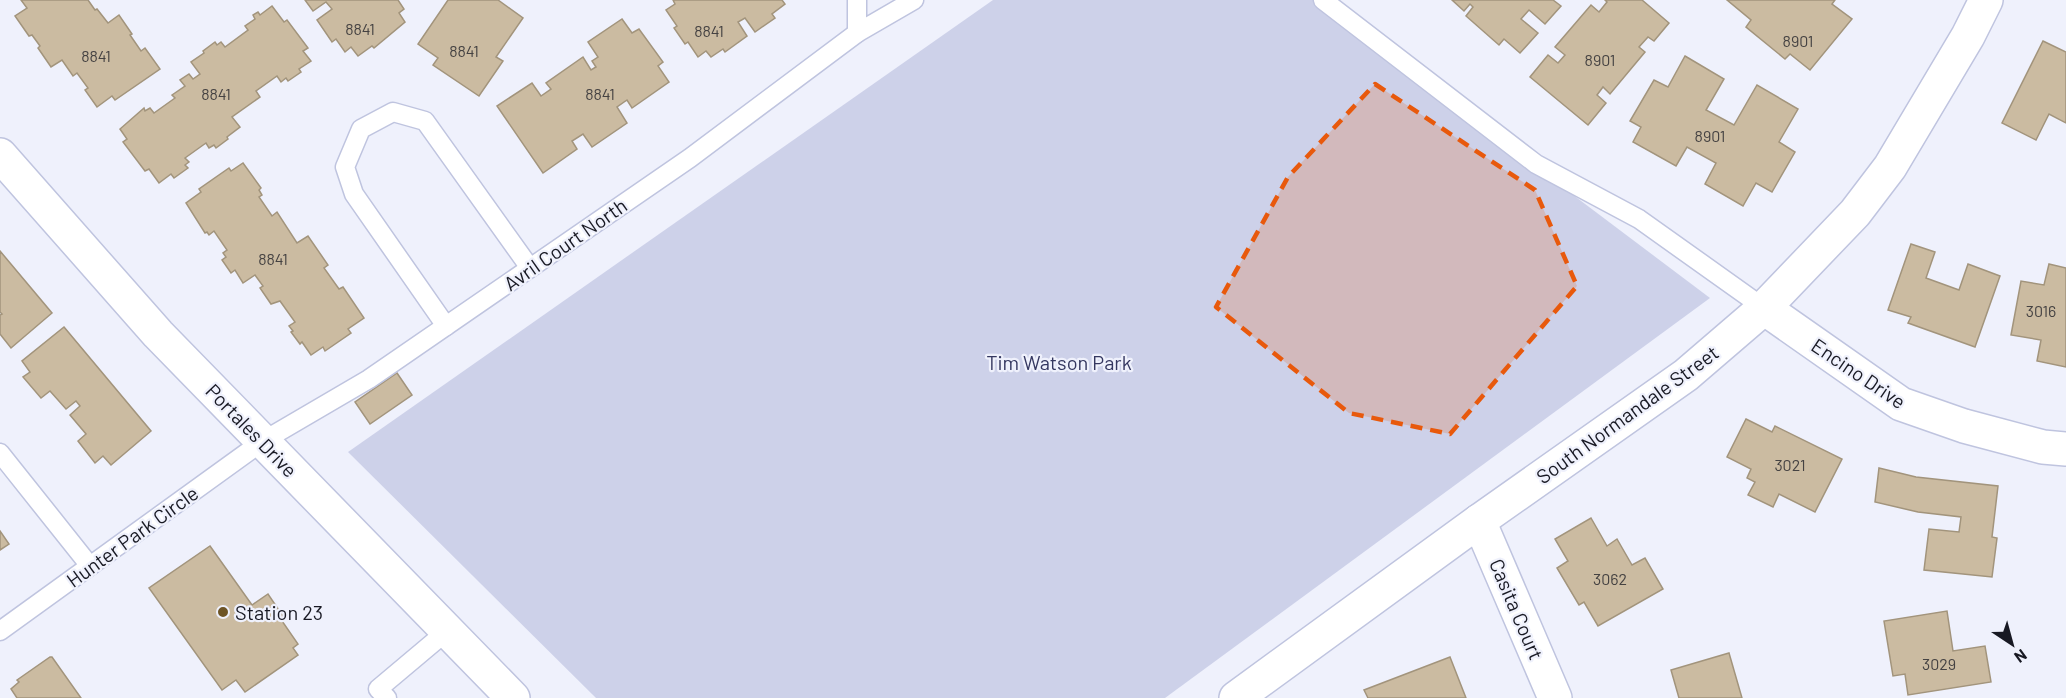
<svg xmlns="http://www.w3.org/2000/svg" width="2066" height="698" font-family="Barlow,sans-serif">
	<rect width="100%" height="100%" fill="#eff1fc"/>
	<path fill="#cdd1e9" d="M993,0H1314L1710,298L1165,698H596L348,452Z"/>
	<g fill="#cbbba1" stroke="#a2947c" stroke-width="1.5">
		<path d="M21,0H88L95,10L97,9L108,23L119,15L132,34L130,35L141,51L145,48L160,69L115,100L112,96L97,107L85,90L88,88L77,73L73,76L62,60L51,67L38,48L40,46L32,35L29,36L15,16L27,8Z"/>
		<path d="M305,0H398L404,9L399,13L405,22L374,48L372,46L358,56L351,47L345,52L336,39L332,42L317,20L332,9L326,2L313,11Z"/>
		<path d="M448,0H498L523,18L496,57L503,61L479,96L433,65L438,58L418,44Z"/>
		<path d="M673,0H782L785,4L772,14L775,18L755,32L745,18L738,22L747,36L725,52L723,49L711,57L706,51L698,57L688,42L685,44L674,28L677,26L666,10L675,4Z"/>
		<path d="M1452,0H1553L1561,6L1545,24L1529,10L1521,19L1538,33L1520,53L1504,39L1499,45L1466,16L1473,7L1470,4L1464,11Z"/>
		<path d="M1605,0H1642L1669,23L1654,41L1648,37L1639,47L1645,52L1610,94L1603,87L1597,95L1606,103L1588,125L1530,77L1548,55L1558,63L1565,55L1555,47L1591,5L1599,12L1607,2Z"/>
		<path d="M1727,0H1835L1832,4L1852,19L1810,70L1790,54L1785,59L1746,27L1751,20Z"/>
		<path d="M272,6L284,22L287,20L308,48L303,51L311,61L299,69L301,72L288,81L286,78L281,82L277,76L256,91L260,97L232,117L240,127L227,137L228,139L216,148L214,145L209,148L206,143L185,158L189,162L185,165L188,168L174,178L171,174L159,183L149,169L145,171L123,142L127,139L120,129L144,108L145,111L150,108L154,113L175,98L172,95L185,86L180,80L189,74L193,79L200,74L191,62L204,53L203,51L215,42L217,45L221,42L225,47L248,30L245,26L255,19L253,15L258,12L260,15Z"/>
		<path d="M622,19L632,33L639,29L663,62L658,66L669,82L632,108L627,100L617,107L627,123L592,147L583,134L572,141L577,149L543,173L497,106L532,83L541,96L551,89L546,83L583,57L591,70L596,67L592,61L598,57L588,42Z"/>
		<path d="M2043,41L2066,52V123L2049,114L2036,140L2002,123Z"/>
		<path d="M1685,56L1724,79L1706,110L1734,125L1757,85L1798,109L1779,142L1795,152L1772,192L1756,183L1743,206L1705,184L1716,163L1687,147L1676,166L1633,142L1641,127L1630,121L1654,80L1668,87Z"/>
		<path d="M243,163L261,188L259,190L262,195L259,197L272,216L277,212L297,243L308,236L328,265L324,268L339,289L343,287L364,318L348,329L351,333L325,351L323,347L311,355L302,342L300,344L291,332L293,331L289,326L295,322L280,301L271,304L260,288L263,286L255,275L243,283L235,270L231,273L222,260L226,257L223,253L227,250L214,231L209,235L207,232L205,233L186,203L201,192L199,189L229,168L231,171Z"/>
		<path d="M1911,244L1935,252L1926,278L1959,290L1968,264L2000,276L1975,347L1908,323L1911,317L1888,310Z"/>
		<path d="M0,251L52,313L11,348L0,334V315L2,314L0,312Z"/>
		<path d="M2049,264L2066,268V367L2037,361L2041,340L2011,335L2021,281L2044,285Z"/>
		<path d="M64,327L151,431L111,465L103,456L95,463L78,441L86,434L70,415L80,406L76,401L66,409L50,391L41,398L23,377L30,372L22,361Z"/>
		<path d="M397,373L412,395L370,424L355,402Z"/>
		<path d="M1746,419L1772,432L1775,426L1842,459L1815,512L1779,494L1773,507L1748,495L1755,482L1747,478L1751,469L1727,457Z"/>
		<path d="M1879,468L1916,477L1998,486L1992,537L1997,538L1992,577L1924,570L1929,529L1959,532L1961,517L1918,512L1875,502Z"/>
		<path d="M1591,518L1607,546L1617,539L1632,565L1645,558L1663,589L1598,626L1584,602L1579,605L1557,568L1568,561L1555,539Z"/>
		<path d="M0,531L9,544L0,550Z"/>
		<path d="M210,546L252,605L268,594L285,619L282,621L298,644L293,648L298,655L245,692L236,680L222,690L149,588Z"/>
		<path d="M1947,611L1953,651L1985,646L1991,682L1908,695L1905,674L1893,676L1884,621Z"/>
		<path d="M1729,653L1742,698H1679L1671,670Z"/>
		<path d="M50,657H52L81,698H17L11,689L19,682L17,680Z"/>
		<path d="M1450,657L1466,698H1368L1364,690Z"/>
	</g>
	<g fill="none" stroke-linecap="round" stroke-linejoin="round">
		<defs>
			<g id="service">
				<path d="M857,0V33L914,0"/>
				<path d="M1323,0L1536,164L1639,219L1764,308"/>
				<path d="M446,326L354,194L345,167L361,129L393,112L425,121L530,268"/>
				<path d="M0,453L90,566"/>
				<path d="M0,631L263,441L369,379L690,158L857,33"/>
				<path d="M387,698L378,689L447,631"/>
			</g>
			<g id="minor">
				<path d="M0,155L158,334L513,698"/>
				<path d="M1764,308L1901,404L1964,426L2043,447L2066,449"/>
				<path d="M1479,521L1555,698"/>
			</g>
			<path id="tertiary" d="M1236,698L1479,521L1686,375L1764,308L1855,213L1890,167L1968,36L1986,0"/>
		</defs>
		<use href="#service" stroke="#bfc4df" stroke-width="21"/>
		<use href="#minor" stroke="#bfc4df" stroke-width="36"/>
		<use href="#tertiary" stroke="#bfc4df" stroke-width="36"/>
		<use href="#service" stroke="#fff" stroke-width="18"/>
		<use href="#minor" stroke="#fff" stroke-width="33"/>
		<use href="#tertiary" stroke="#fff" stroke-width="33"/>
	</g>
	<path fill="#e8590c" fill-opacity="0.2" stroke="#e8590c" stroke-width="4.5" stroke-dasharray="12 8" stroke-linejoin="round" d="M1375,84L1535,190L1577,286L1450,434L1349,413L1216,307L1288,177Z"/>
	<circle fill="#6d5425" stroke="#eff1fc" stroke-width="2" cx="223" cy="612" r="6"/>
	<g text-anchor="middle" dominant-baseline="central" stroke-width="4.5" stroke-linejoin="round" paint-order="stroke">
		<g font-size="16" fill="#454242">
			<text x="360" y="28">8841</text>
			<text x="709" y="30">8841</text>
			<text x="1798" y="40">8901</text>
			<text x="464" y="50">8841</text>
			<text x="96" y="55">8841</text>
			<text x="1600" y="59">8901</text>
			<text x="216" y="93">8841</text>
			<text x="600" y="93">8841</text>
			<text x="1710" y="135">8901</text>
			<text x="273" y="258">8841</text>
			<text x="2041" y="310">3016</text>
			<text x="1790" y="464">3021</text>
			<text x="1610" y="578">3062</text>
			<text x="1939" y="663">3029</text>
		</g>
		<g font-size="20" fill="#181923" stroke="#eff1fc">
			<text transform="translate(565 244) rotate(-35)">Avril Court North</text>
			<text transform="translate(1859 373) rotate(34)">Encino Drive</text>
			<text transform="translate(1627 414) rotate(-36)">South Normandale Street</text>
			<text transform="translate(252 430) rotate(46)">Portales Drive</text>
			<text transform="translate(132 536) rotate(-36)">Hunter Park Circle</text>
			<text transform="translate(1517 609) rotate(67)">Casita Court</text>
		</g>
		<g font-size="20" fill="#343760" stroke="#eff1fc">
			<text x="1059" y="362">Tim Watson Park</text>
		</g>
		<g font-size="20" fill="#181923" stroke="#eff1fc" text-anchor="start">
			<text x="235" y="612">Station 23</text>
		</g>
	</g>
	<g transform="translate(2012 644) rotate(144)" stroke="#eff1fc" stroke-width="4.5" paint-order="stroke">
	<path d="M0-4.5L10 22L0 15L-10 22Z" fill="#181923"/>
	<text y="-9" font-size="16" font-weight="bold" text-anchor="middle" fill="#181923">N</text>
	</g>
</svg>
